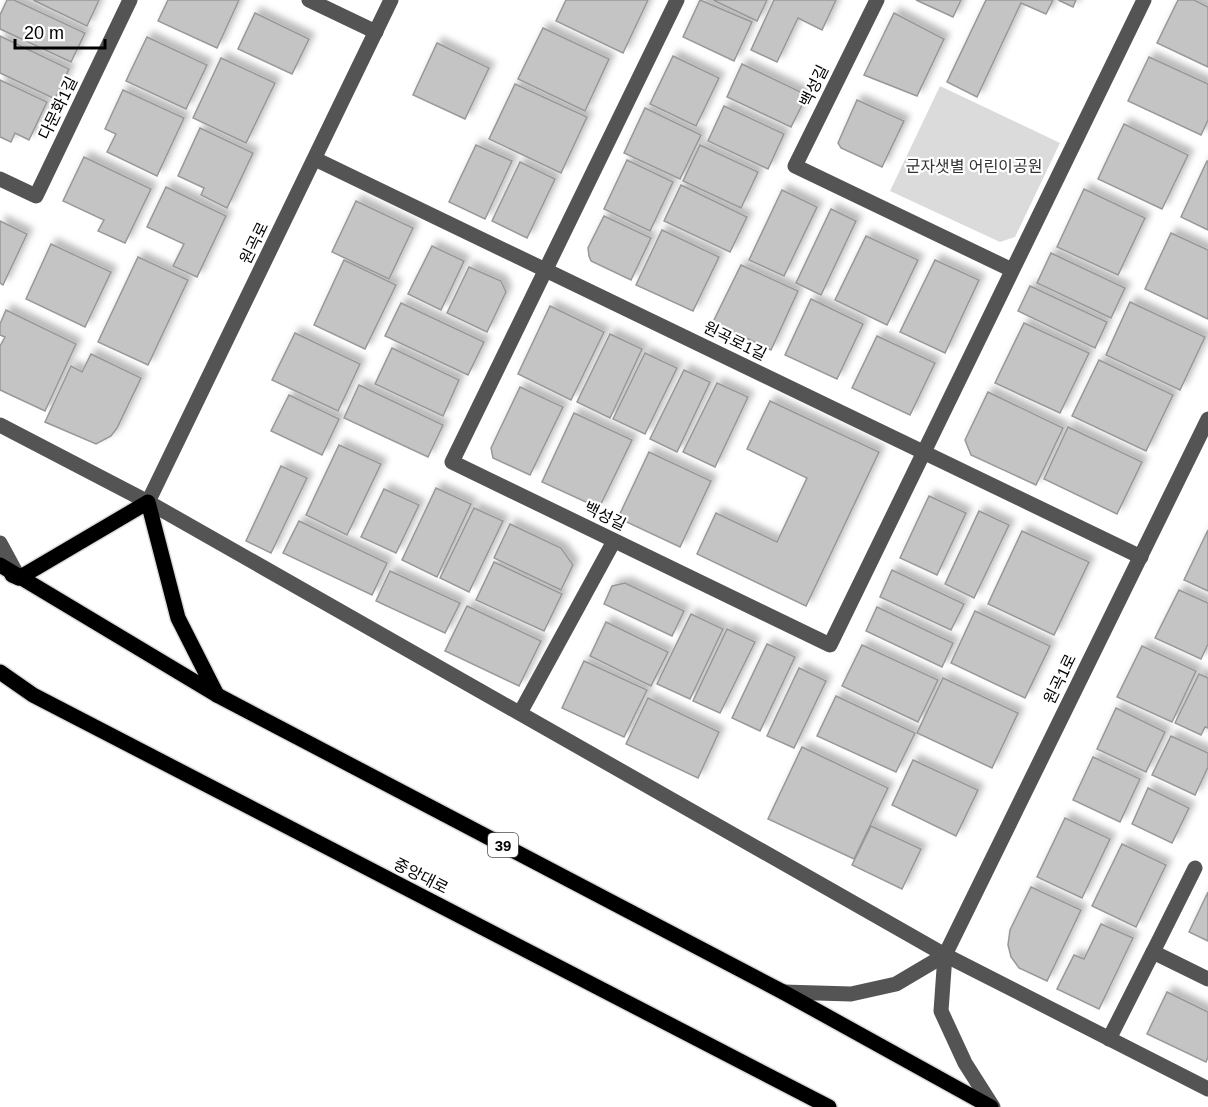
<svg xmlns="http://www.w3.org/2000/svg" width="1208" height="1107" font-family="Arial,'Noto Sans KR',sans-serif">
	<defs>
		<filter id="shadow"><feDropShadow dx="5.5" dy="-5.5" stdDeviation="3" flood-color="#0004"/></filter>
	</defs>
	<rect width="100%" height="100%" fill="#fff"/>
	<path fill="#dbdbdb" d="M940,86L1060,143L1015,237L1000,242L890,191Z"/>
	<g fill="#c4c4c4" stroke="#989898" stroke-width="1.5" filter="url(#shadow)">
		<path d="M7,0H14L85,33L71,62L0,29V15Z"/>
		<path d="M33,0H99L87,26Z"/>
		<path d="M168,0H239L217,48L158,21Z"/>
		<path d="M566,0H648L623,53L556,21Z"/>
		<path d="M700,0L752,22L734,61L683,37Z"/>
		<path d="M713,0H767L757,21Z"/>
		<path d="M774,0H836L822,30L798,18L777,62L751,50Z"/>
		<path d="M916,0H961L953,17Z"/>
		<path d="M986,0H1053L1046,14L1021,3L977,97L947,82Z"/>
		<path d="M1058,0H1076L1073,7Z"/>
		<path d="M1178,0H1194L1208,7V67L1157,43Z"/>
		<path d="M255,13L309,39L292,74L238,49Z"/>
		<path d="M894,13L944,39L917,96L864,75Z"/>
		<path d="M543,28L609,59L585,111L518,79Z"/>
		<path d="M0,36L69,69L55,99L0,73Z"/>
		<path d="M147,37L207,65L186,109L126,81Z"/>
		<path d="M437,43L489,68L465,119L413,95Z"/>
		<path d="M673,56L719,78L696,126L650,104Z"/>
		<path d="M1149,57L1208,84V120L1201,135L1128,101Z"/>
		<path d="M221,58L275,83L246,143L193,118Z"/>
		<path d="M742,64L807,95L791,127L727,97Z"/>
		<path d="M0,80L47,102L29,140L15,133L11,142L0,137Z"/>
		<path d="M515,84L587,117L561,173L489,139Z"/>
		<path d="M123,90L184,118L157,176L107,152L116,134L105,129Z"/>
		<path d="M857,100L904,121L882,167L841,148L838,143Z"/>
		<path d="M724,106L784,134L768,169L708,141Z"/>
		<path d="M645,108L701,135L680,179L624,153Z"/>
		<path d="M1124,124L1188,155L1162,209L1098,179Z"/>
		<path d="M200,128L253,153L227,208L201,195L204,188L178,176Z"/>
		<path d="M476,145L512,161L485,219L449,202Z"/>
		<path d="M700,145L758,172L741,208L683,181Z"/>
		<path d="M84,157L151,189L125,243L98,231L104,220L63,201Z"/>
		<path d="M627,160L673,182L650,231L604,209Z"/>
		<path d="M1207,161H1208V230L1181,217Z"/>
		<path d="M520,162L555,179L527,238L492,221Z"/>
		<path d="M681,185L747,217L730,252L664,221Z"/>
		<path d="M166,187L226,216L197,277L173,266L184,244L147,227Z"/>
		<path d="M1084,189L1145,218L1118,275L1057,247Z"/>
		<path d="M782,190L817,207L784,276L749,260Z"/>
		<path d="M356,201L413,228L389,279L332,252Z"/>
		<path d="M831,209L856,221L821,295L796,283Z"/>
		<path d="M604,216L651,238L631,280L591,261L589,256L588,248Z"/>
		<path d="M0,221L27,234L3,285L0,283Z"/>
		<path d="M662,230L719,257L693,311L636,285Z"/>
		<path d="M1171,233L1208,250V319L1145,289Z"/>
		<path d="M866,236L918,260L887,325L835,300Z"/>
		<path d="M51,244L111,272L85,327L26,299Z"/>
		<path d="M432,246L464,261L441,310L408,294Z"/>
		<path d="M1051,253L1125,288L1111,318L1037,283Z"/>
		<path d="M138,257L188,280L148,365L98,342Z"/>
		<path d="M344,260L396,285L365,349L314,325Z"/>
		<path d="M935,260L979,280L945,353L900,332Z"/>
		<path d="M741,265L798,291L771,350L713,322Z"/>
		<path d="M469,267L501,281L506,292L487,332L447,313Z"/>
		<path d="M1030,286L1107,322L1095,348L1018,311Z"/>
		<path d="M811,299L863,324L837,379L785,355Z"/>
		<path d="M1130,302L1205,337L1180,390L1106,355Z"/>
		<path d="M401,303L484,342L468,375L385,336Z"/>
		<path d="M550,306L604,332L571,400L518,374Z"/>
		<path d="M6,310L76,344L45,411L0,390V346L5,337L0,335V324Z"/>
		<path d="M1024,323L1089,353L1060,413L995,383Z"/>
		<path d="M295,333L360,364L338,411L272,380Z"/>
		<path d="M610,334L642,349L610,418L577,402Z"/>
		<path d="M877,336L935,363L910,415L852,388Z"/>
		<path d="M392,348L459,380L443,416L375,384Z"/>
		<path d="M645,353L677,368L645,434L613,419Z"/>
		<path d="M91,354L141,378L117,428L111,436L96,444L45,422L71,366L82,372Z"/>
		<path d="M1099,360L1173,395L1146,451L1072,416Z"/>
		<path d="M684,370L710,382L677,452L650,439Z"/>
		<path d="M717,383L748,397L715,467L683,452Z"/>
		<path d="M359,385L443,425L428,457L344,418Z"/>
		<path d="M520,387L563,407L530,475L493,458L491,448Z"/>
		<path d="M988,392L1063,428L1036,485L971,455L965,440Z"/>
		<path d="M289,395L339,419L322,455L271,431Z"/>
		<path d="M770,401L879,452L806,606L697,554L716,513L777,542L807,478L747,449Z"/>
		<path d="M574,413L632,440L599,508L542,482Z"/>
		<path d="M1068,427L1142,462L1117,514L1044,479Z"/>
		<path d="M339,445L381,464L347,535L306,515Z"/>
		<path d="M649,452L711,481L680,547L618,518Z"/>
		<path d="M281,466L307,478L271,553L246,541Z"/>
		<path d="M436,488L471,504L437,577L402,560Z"/>
		<path d="M384,489L419,505L396,553L361,537Z"/>
		<path d="M929,496L966,513L937,575L900,558Z"/>
		<path d="M474,508L503,521L469,592L440,578Z"/>
		<path d="M979,511L1009,525L974,598L945,584Z"/>
		<path d="M299,521L387,563L372,595L283,553Z"/>
		<path d="M510,524L561,548L573,565L561,590L494,558Z"/>
		<path d="M1208,530V591L1184,580Z"/>
		<path d="M1022,531L1089,562L1054,635L988,604Z"/>
		<path d="M494,562L562,594L544,631L476,600Z"/>
		<path d="M892,570L964,604L951,630L880,597Z"/>
		<path d="M390,571L460,603L445,633L376,601Z"/>
		<path d="M625,583L684,611L672,636L604,604L612,586Z"/>
		<path d="M1179,590L1208,603V644L1201,659L1155,638Z"/>
		<path d="M467,606L541,641L519,686L445,651Z"/>
		<path d="M877,607L953,643L942,667L866,631Z"/>
		<path d="M975,611L1050,646L1025,698L951,663Z"/>
		<path d="M691,614L723,629L690,699L657,684Z"/>
		<path d="M606,622L668,652L651,686L590,656Z"/>
		<path d="M727,629L755,642L720,713L693,701Z"/>
		<path d="M767,644L795,657L760,731L732,718Z"/>
		<path d="M862,645L938,680L918,722L842,686Z"/>
		<path d="M1142,646L1196,671L1172,722L1117,697Z"/>
		<path d="M584,661L647,690L624,737L562,708Z"/>
		<path d="M799,668L826,681L794,748L767,736Z"/>
		<path d="M1199,674L1208,678V728L1205,727L1201,735L1175,723Z"/>
		<path d="M943,678L1018,713L992,768L917,733Z"/>
		<path d="M836,696L915,733L896,772L817,736Z"/>
		<path d="M648,698L719,732L698,778L626,744Z"/>
		<path d="M1116,708L1165,732L1146,772L1097,749Z"/>
		<path d="M1171,736L1208,753V767L1195,795L1152,775Z"/>
		<path d="M802,747L888,788L854,859L768,819Z"/>
		<path d="M1093,757L1140,779L1120,822L1073,800Z"/>
		<path d="M913,760L978,790L956,836L892,805Z"/>
		<path d="M1148,788L1189,808L1172,843L1132,824Z"/>
		<path d="M1065,818L1110,839L1082,898L1037,877Z"/>
		<path d="M871,826L921,849L902,889L852,865Z"/>
		<path d="M1122,844L1166,865L1136,927L1092,906Z"/>
		<path d="M1031,887L1081,910L1047,981L1019,968L1011,957L1008,945L1010,930Z"/>
		<path d="M1208,892V941L1189,932Z"/>
		<path d="M1101,924L1133,938L1099,1009L1057,989L1074,955L1084,959Z"/>
		<path d="M1167,992L1208,1012V1057L1206,1062L1147,1034Z"/>
	</g>
	<g fill="none" stroke-linecap="round" stroke-linejoin="round">
		<defs>
			<g id="major">
				<path d="M0,565L217,695L783,992L991,1107"/>
				<path d="M12,575L19,578L148,502L178,618L217,695"/>
				<path d="M0,672L33,695L829,1107"/>
			</g>
		</defs>
		<use href="#major" stroke="#dbdbdb" stroke-width="18"/>
		<g stroke="#545454" stroke-width="15">
			<path d="M309,0L376,32"/>
			<path d="M677,0L452,462L830,645L1144,0"/>
			<path d="M877,0L795,166L1012,270"/>
			<path d="M315,159L1141,557"/>
			<path d="M0,179L36,196L130,0"/>
			<path d="M0,425L148,502L945,955L1208,1089"/>
			<path d="M148,502L391,0"/>
			<path d="M0,543L19,578"/>
			<path d="M520,713L614,541"/>
			<path d="M1195,868L1153,952L1208,979"/>
			<path d="M783,992L851,994L896,984L945,955"/>
			<path d="M1109,1039L1153,952"/>
			<path d="M993,1107L965,1063L941,1011L945,955L1208,419"/>
		</g>
		<use href="#major" stroke="#000" stroke-width="15"/>
	</g>
	<g text-anchor="middle" dominant-baseline="central" stroke-width="4.5" stroke-linejoin="round" paint-order="stroke">
		<rect fill="#fff" stroke="#4c4c4c" stroke-width="1.5" x="488" y="833" width="30" height="24" rx="4.5"/>
		<g font-size="15" font-weight="bold" fill="#000">
			<text x="503" y="845">39</text>
		</g>
		<g font-size="16" fill="#000" stroke="#fff">
			<text transform="translate(814 86) rotate(-64)">백성길</text>
			<text transform="translate(58 108) rotate(-64)">다문화1길</text>
			<text transform="translate(254 243) rotate(-64)">원곡로</text>
			<text transform="translate(735 341) rotate(26)">원곡로1길</text>
			<text transform="translate(605 516) rotate(26)">백성길</text>
			<text transform="translate(1060 679) rotate(-64)">원곡1로</text>
			<text transform="translate(421 876) rotate(27)">중앙대로</text>
		</g>
		<g font-size="16" fill="#323232" stroke="#fff">
			<text x="974" y="166">군자샛별 어린이공원</text>
		</g>
	</g>
	<path d="M15 39v9h90v-9" fill="none" stroke="#000000" stroke-width="3"/>
	<text x="24" y="39" font-size="18" fill="#000000" stroke="#ffffff" stroke-width="4.5" paint-order="stroke">20 m</text>
</svg>
